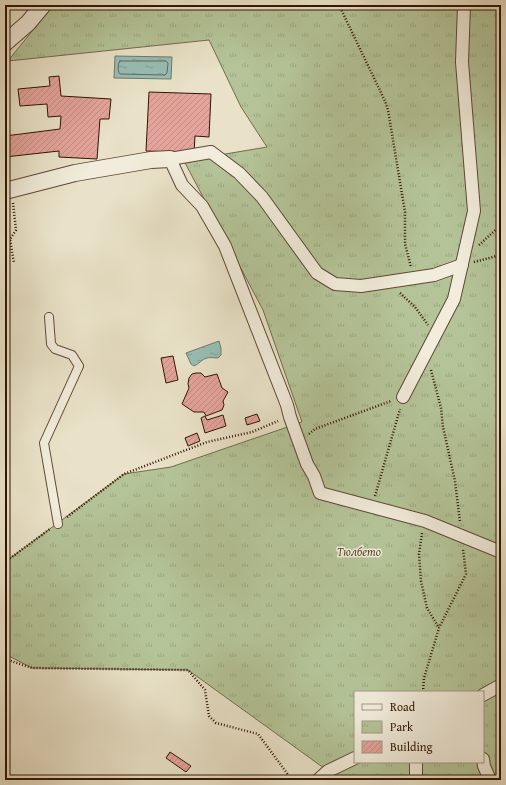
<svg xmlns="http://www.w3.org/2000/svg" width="506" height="785" font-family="'Gentium Book Plus',serif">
	<defs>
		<pattern id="park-tufts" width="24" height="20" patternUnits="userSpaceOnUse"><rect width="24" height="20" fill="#b4c498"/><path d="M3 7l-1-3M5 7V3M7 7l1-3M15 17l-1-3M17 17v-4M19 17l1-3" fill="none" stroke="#9ba881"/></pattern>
		<pattern id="water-ripples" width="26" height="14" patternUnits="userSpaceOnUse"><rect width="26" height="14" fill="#97beb5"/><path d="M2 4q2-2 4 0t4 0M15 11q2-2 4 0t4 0" fill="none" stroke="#83a29a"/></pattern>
		<pattern id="building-hatch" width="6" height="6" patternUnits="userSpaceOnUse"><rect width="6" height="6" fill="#e4a49b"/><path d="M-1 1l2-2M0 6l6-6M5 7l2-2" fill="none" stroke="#c48c84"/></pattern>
	</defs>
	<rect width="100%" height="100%" fill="#e9e2c8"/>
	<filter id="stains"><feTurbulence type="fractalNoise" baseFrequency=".005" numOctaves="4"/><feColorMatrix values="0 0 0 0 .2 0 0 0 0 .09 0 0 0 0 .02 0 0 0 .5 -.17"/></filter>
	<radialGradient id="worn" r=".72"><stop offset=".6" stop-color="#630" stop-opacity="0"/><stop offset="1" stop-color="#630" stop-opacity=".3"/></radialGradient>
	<path fill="url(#park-tufts)" stroke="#736c4d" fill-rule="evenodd" d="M53,5H501V780H318L328,771L188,670L32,668L5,654V562L124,474L171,467L302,422L263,310L184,161L267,147L241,107L209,40L8,61ZM355,692H483V762H355Z"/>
	<g fill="url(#water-ripples)" stroke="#6f7a6d">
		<path d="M115,56L172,57L171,79L114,78Z"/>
		<path d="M219,341L221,348V355L218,358C215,358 210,357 207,358C202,359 199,364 194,366L191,364L186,353Z"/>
	</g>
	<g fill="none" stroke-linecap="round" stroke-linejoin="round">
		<path stroke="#64695c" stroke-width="1" d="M120,61H166L168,63L167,73L165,75L120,74C117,71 118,63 120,61Z"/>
	</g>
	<g fill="url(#building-hatch)" stroke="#321402">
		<path d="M59,76L61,96L111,99L109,119H100L97,159L59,157V151L5,157V136L60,129L61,116L48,117L47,104L20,106L18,89L50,86L49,77Z"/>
		<path d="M149,92L211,94L209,137L195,136L194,153L146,151Z"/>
		<path d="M173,356L178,380L166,383L161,358Z"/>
		<path d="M196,373H201L205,377L217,374L222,388L228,392L223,401L224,405L222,410L206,416L204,412H194L182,404L189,388L188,384L189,378L192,374Z"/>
		<path d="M257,414L260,421L247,425L245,418Z"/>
		<path d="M223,415L226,426L205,433L201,418L205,416L207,420Z"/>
		<path d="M197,433L200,441L188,446L185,438Z"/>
		<path d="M170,752L191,766L186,772L166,758Z"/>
	</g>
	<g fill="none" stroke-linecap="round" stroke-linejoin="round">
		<defs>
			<path id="service" d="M49,317L51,344L55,349L72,355L79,366L44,443L58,524"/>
			<g id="pedestrian">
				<path d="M462,265L434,275L361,286L335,284L317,273L262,197L239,173L211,152L170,159L182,185L202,206L225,246L287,405L290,417L307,464L314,476L320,493L425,521L501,552"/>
				<path d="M403,397L454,299L474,211L462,62L464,5"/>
				<path d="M483,695L501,685"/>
				<path d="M483,759L484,766L490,780"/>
				<path d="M318,780L328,771L355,758"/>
				<path d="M416,780V762"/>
			</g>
			<g id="minor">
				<path d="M5,43L28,23L43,5"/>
				<path d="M5,191L75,173L151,160L170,159"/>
			</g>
		</defs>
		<use href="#service" stroke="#604834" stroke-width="10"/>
		<use href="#pedestrian" stroke="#604834" stroke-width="14"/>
		<use href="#minor" stroke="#604834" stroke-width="18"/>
		<g stroke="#321402" stroke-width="2.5" stroke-dasharray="1 2" stroke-linecap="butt">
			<path d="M339,5L385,101L388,110L405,212V244L411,267"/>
			<path d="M13,203L16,230L10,239L14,263"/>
			<path d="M479,245L501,225"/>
			<path d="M474,262L501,255"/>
			<path d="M400,293L415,307L428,325"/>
			<path d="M431,370L441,408L443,427L455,481L460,522"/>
			<path d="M309,434L315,429L391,401"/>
			<path d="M375,496L400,409"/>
			<path d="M67,517L124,474L207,442L252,432L278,421"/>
			<path d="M422,533L419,554L421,581L427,608L439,628"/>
			<path d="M5,562L50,529"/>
			<path d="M5,659L32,668L188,670L205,690L209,716L216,723L258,734L292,780"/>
			<path d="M423,692L424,678L439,628L466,574L463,549"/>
		</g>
		<use href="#service" stroke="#f1ecdb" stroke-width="8"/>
		<use href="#pedestrian" stroke="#f1ecdb" stroke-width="12"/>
		<use href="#minor" stroke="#f1ecdb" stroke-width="16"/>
	</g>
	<g text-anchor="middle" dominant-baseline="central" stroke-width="3" stroke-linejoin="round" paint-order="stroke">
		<g font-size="12" font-style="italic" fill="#59492f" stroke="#f1ecdb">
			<text x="359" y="551">Тюлбето</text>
		</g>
	</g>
	<rect width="506" height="785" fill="none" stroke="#e9e2c8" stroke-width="20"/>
	<rect x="6" y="6" width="494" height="773" fill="none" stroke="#321402" stroke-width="2"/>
	<rect x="10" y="10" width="486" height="765" fill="none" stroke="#321402"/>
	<rect x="354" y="691" width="130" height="72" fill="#f1ecdb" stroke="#a59684"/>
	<rect x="362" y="704" width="20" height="6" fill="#f1ecdb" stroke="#a59684"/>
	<text x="390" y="711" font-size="12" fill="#321402">Road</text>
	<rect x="362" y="721" width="20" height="12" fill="url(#park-tufts)" stroke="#a59684"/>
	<text x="390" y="731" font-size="12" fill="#321402">Park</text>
	<rect x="362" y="741" width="20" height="12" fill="url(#building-hatch)" stroke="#a59684"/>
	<text x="390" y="751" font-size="12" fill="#321402">Building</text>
	<rect width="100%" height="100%" filter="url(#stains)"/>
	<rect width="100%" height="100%" fill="url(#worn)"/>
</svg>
